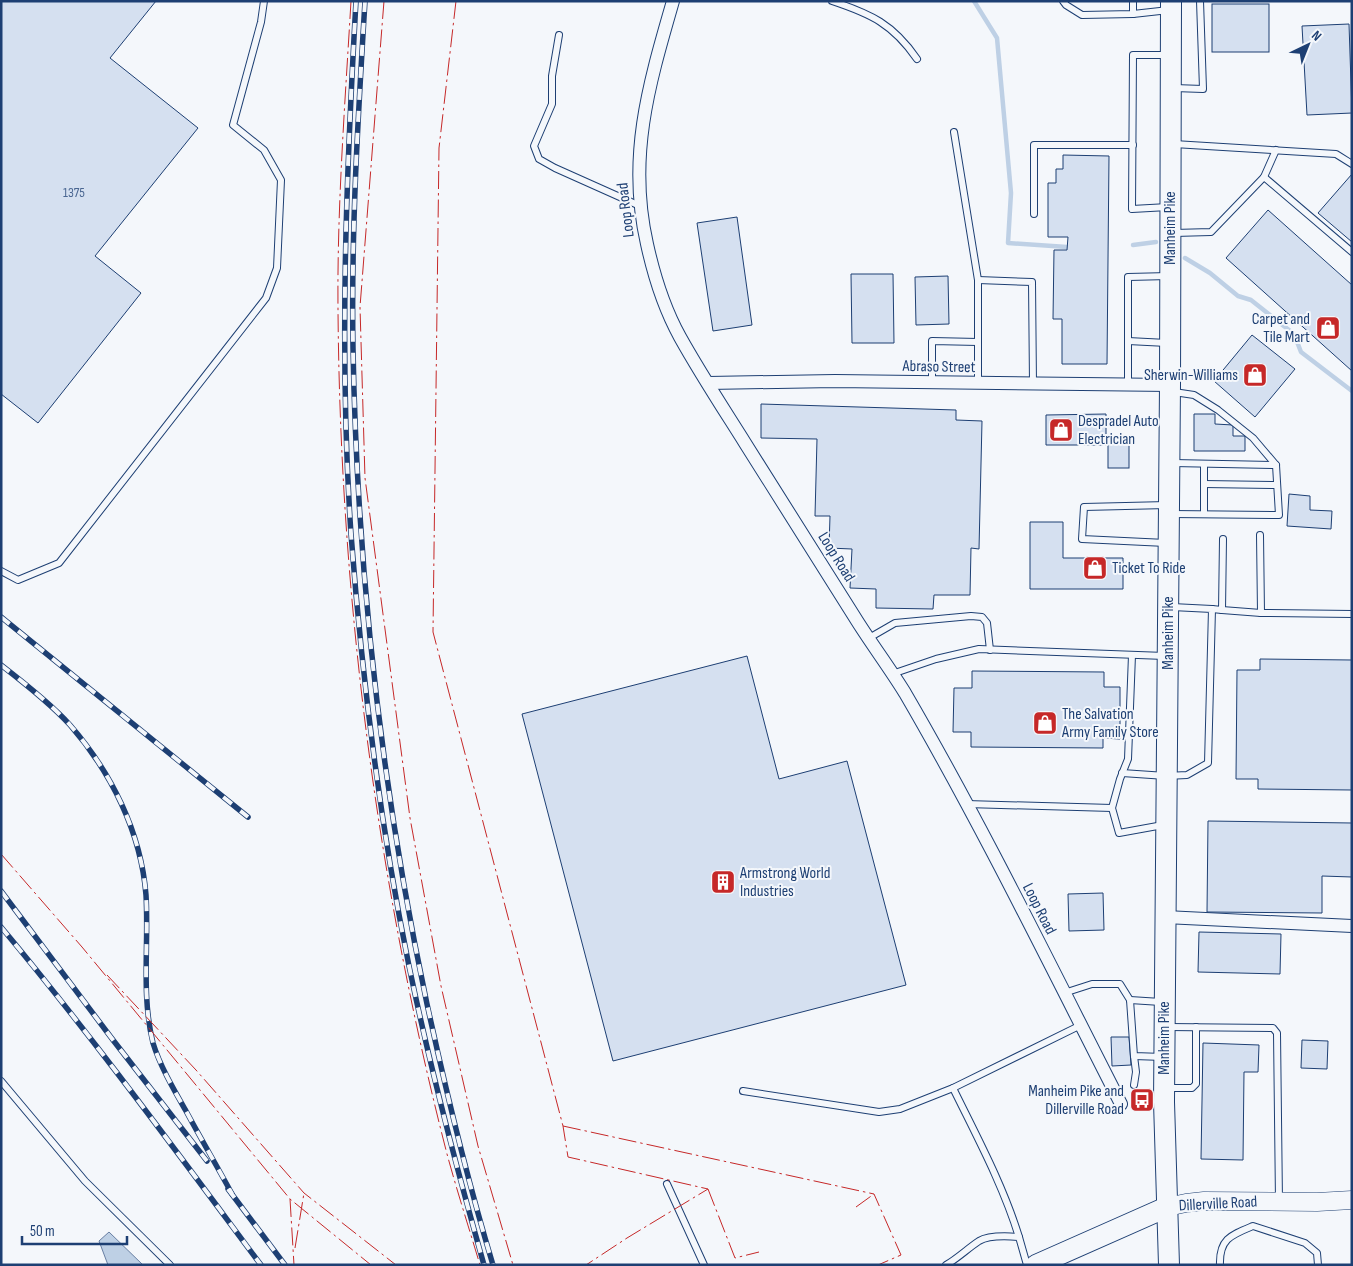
<svg xmlns="http://www.w3.org/2000/svg" width="1353" height="1266" font-family="'Sofia Sans Condensed',sans-serif">
	<rect width="100%" height="100%" fill="#f4f7fb"/>
	<path fill="#bed0e5" stroke="#687fa3" d="M109,1232L143,1265H108L99,1241Z"/>
	<g fill="none" stroke-linecap="round" stroke-linejoin="round">
		<g stroke="#bed0e5" stroke-width="4.5">
			<path d="M974,1L997,38L1011,193L1008,243L1067,247"/>
			<path d="M1133,245L1156,242"/>
			<path d="M1185,258L1210,273L1238,296L1251,300L1294,334L1301,352L1352,391"/>
		</g>
	</g>
	<g fill="#d5e0f0" stroke="#1d3f73">
		<path d="M1,1H156L110,58L198,128L95,256L141,293L38,423L1,394Z"/>
		<rect x="1212" y="4" width="57" height="48"/>
		<path d="M1349,24L1352,113L1307,115L1302,26Z"/>
		<path d="M1063,155L1109,156L1107,364H1062V319H1053L1054,250H1067L1068,237H1048V183H1056V169H1063Z"/>
		<path d="M1352,174V242L1318,213Z"/>
		<path d="M1268,210L1352,285V371L1226,258Z"/>
		<path d="M737,217L752,325L713,331L697,223Z"/>
		<path d="M851,274H893L894,343H852Z"/>
		<path d="M948,276L949,324L916,325L915,277Z"/>
		<path d="M1252,335L1295,369L1255,417L1214,381Z"/>
		<path d="M761,404L956,410V420L982,421L979,549L971,548L970,595H934L933,609L876,608V589L850,588L852,549L829,548L830,516H815L817,439L761,438Z"/>
		<path d="M1106,414V445H1046V415Z"/>
		<path d="M1194,414H1215V424L1233,425V436H1245V451H1194Z"/>
		<rect x="1108" y="438" width="21" height="30"/>
		<path d="M1289,494L1310,496V510L1332,511L1331,529L1287,526Z"/>
		<path d="M1030,522H1063V558H1123V589H1030Z"/>
		<path d="M747,656L779,779L847,761L906,985L613,1061L522,714Z"/>
		<path d="M1260,659L1352,660V790L1258,789V779H1236L1237,670H1260Z"/>
		<path d="M972,671L1104,672V687H1120V739L1103,738V748L971,747V732H953L954,688H972Z"/>
		<path d="M1208,821L1352,823V877L1322,876V913L1207,912Z"/>
		<path d="M1103,893L1104,930L1069,931L1068,894Z"/>
		<path d="M1199,932L1281,934L1280,974L1198,972Z"/>
		<path d="M1111,1037H1129L1131,1065L1112,1066Z"/>
		<path d="M1302,1040L1328,1041L1327,1069L1301,1068Z"/>
		<path d="M1203,1043L1259,1045L1258,1072H1244L1243,1160L1201,1159Z"/>
	</g>
	<g fill="none" stroke-linecap="round" stroke-linejoin="round">
		<defs>
			<g id="lane">
				<path d="M832,1C871,14 893,24 917,59"/>
				<path d="M1063,1L1066,5L1082,15L1133,14L1169,10"/>
				<path d="M1133,1V14"/>
				<path d="M559,35L552,76V104L534,146L539,159L555,168L640,206"/>
				<path d="M1174,88L1203,89L1200,1"/>
				<path d="M954,132L978,280V383"/>
				<path d="M1174,144L1336,154L1352,164"/>
				<path d="M1264,177L1276,150"/>
				<path d="M1168,207L1132,209L1133,55H1169"/>
				<path d="M1034,214V145H1133"/>
				<path d="M1174,233L1211,232L1264,177L1352,252"/>
				<path d="M978,280L1032,282L1033,384"/>
				<path d="M1128,341L1167,343"/>
				<path d="M932,382V341L978,342"/>
				<path d="M1128,385V277L1169,276"/>
				<path d="M1174,392L1194,395L1218,410L1253,438L1276,465"/>
				<path d="M1204,484L1277,485"/>
				<path d="M1172,514L1279,515L1276,465L1173,463"/>
				<path d="M1204,514V464"/>
				<path d="M1166,543L1082,539L1084,507L1167,505"/>
				<path d="M1,571L18,580L59,563L266,298L277,268L281,180L264,150L233,125L261,22L264,1"/>
				<path d="M1212,609L1222,610L1223,539"/>
				<path d="M1222,610L1261,613L1260,535"/>
				<path d="M1261,613L1352,614"/>
				<path d="M869,638L895,623L971,616L982,617L987,623L990,650"/>
				<path d="M1132,655L1128,759L1120,779L1112,808L1119,833L1163,825"/>
				<path d="M892,674L936,659L979,649L1165,656"/>
				<path d="M1122,773L1166,776L1187,775L1208,763L1212,609L1172,607"/>
				<path d="M966,804L1112,808"/>
				<path d="M1064,993L1092,984H1120L1130,1000L1134,1056L1163,1057"/>
				<path d="M1130,1000L1161,1002"/>
				<path d="M1168,1027L1273,1028L1277,1033L1279,1202"/>
				<path d="M1,1081L85,1181L170,1265"/>
				<path d="M1134,1085L1136,1072L1134,1056"/>
				<path d="M1167,1088H1192L1196,1084V1027"/>
				<path d="M743,1091L879,1112L900,1109L953,1088"/>
				<path d="M667,1184L704,1265"/>
				<path d="M1019,1237C1003,1185 977,1137 953,1088L1081,1025"/>
				<path d="M946,1265C958,1258 967,1249 979,1241C989,1235 1007,1236 1019,1237L1027,1265"/>
				<path d="M1220,1265C1219,1239 1231,1235 1253,1226L1305,1243L1317,1253L1318,1265"/>
			</g>
			<g id="street">
				<path d="M673,1C649,84 627,157 647,244C654,276 664,308 680,337C700,373 723,408 745,443C781,500 817,558 854,616C870,642 889,667 905,693C983,827 1051,967 1121,1104"/>
				<path d="M708,383L835,381L1170,385"/>
				<path d="M1165,917L1352,926"/>
			</g>
			<path id="secondary" d="M1167,1207L1186,1203L1204,1201L1317,1202L1352,1200"/>
			<g id="primary">
				<path d="M1036,1265L1167,1207"/>
				<path d="M1169,1265L1164,1102L1170,385L1171,1"/>
			</g>
		</defs>
		<use href="#lane" stroke="#1d3f73" stroke-width="8"/>
		<use href="#street" stroke="#1d3f73" stroke-width="14"/>
		<use href="#secondary" stroke="#1d3f73" stroke-width="19"/>
		<use href="#primary" stroke="#1d3f73" stroke-width="22"/>
		<use href="#lane" stroke="#f4f7fb" stroke-width="6"/>
		<use href="#street" stroke="#f4f7fb" stroke-width="12"/>
		<use href="#secondary" stroke="#f4f7fb" stroke-width="18"/>
		<use href="#primary" stroke="#f4f7fb" stroke-width="20"/>
		<defs>
			<g id="rail">
				<path d="M356,1C346,179 339,356 351,534C362,678 380,824 409,966C430,1067 456,1166 484,1265"/>
				<path d="M365,1C358,117 351,232 353,348C357,569 381,787 427,1004C446,1091 467,1179 493,1265"/>
				<path d="M1,617L248,817"/>
				<path d="M1,665C23,682 52,705 70,725C111,772 141,832 146,895C149,944 141,995 153,1043C160,1066 174,1090 186,1111C201,1139 217,1166 232,1194"/>
				<path d="M1,891L113,1040L207,1161"/>
				<path d="M1,927C92,1036 176,1151 261,1265"/>
				<path d="M228,1189L285,1265"/>
			</g>
		</defs>
		<use href="#rail" stroke="#1d3f73" stroke-width="5.5"/>
		<use href="#rail" stroke="#f4f7fb" stroke-width="4" stroke-dasharray="11" stroke-linecap="butt"/>
		<g stroke="#c62828" stroke-width="1" stroke-dasharray="18 4 2.5 4" stroke-linecap="butt">
			<path d="M351,1C345,104 337,207 338,309C340,593 376,878 447,1154C457,1191 469,1228 480,1265"/>
			<path d="M384,1L360,307L365,478L410,818L441,986L478,1146L513,1265"/>
			<path d="M456,1L439,148L433,632L563,1126L568,1157L708,1189L627,1238L586,1265"/>
			<path d="M1,854L82,947L290,1199L371,1265"/>
			<path d="M107,975L196,1070L304,1193L396,1265"/>
			<path d="M563,1126L874,1194L901,1255L878,1265"/>
			<path d="M708,1189L735,1258L759,1252"/>
			<path d="M290,1199L294,1265"/>
			<path d="M856,1207L874,1194"/>
			<path d="M295,1248L304,1193"/>
		</g>
	</g>
	<defs>
		<symbol id="shop-square" viewBox="-11 -11 22 22"><rect x="-9" y="-9" width="18" height="18" rx="4" fill="#c62828" stroke="#f4f7fb"/><path d="M-5-2.5h2.3a2.7 3.5 0 0 1 5.4 0H5L5.5 6h-11ZM-1.5-2.5h3a1.5 2.3 0 0 0-3 0Z" fill="#fff"/></symbol>
		<symbol id="building-square" viewBox="-11 -11 22 22"><rect x="-9" y="-9" width="18" height="18" rx="4" fill="#c62828" stroke="#f4f7fb"/><path d="M-4-6H4V6H1V3H-1V6H-4ZM-2.5-4.3h1.7v1.8h-1.7ZM.8-4.3h1.7v1.8H.8ZM-2.5-1h1.7V.8h-1.7ZM.8-1h1.7V.8H.8Z" fill="#fff"/></symbol>
		<symbol id="bus-square" viewBox="-11 -11 22 22"><rect x="-9" y="-9" width="18" height="18" rx="4" fill="#c62828" stroke="#f4f7fb"/><path d="M-5-6H5V4H4V6H2V4H-2V6H-4V4H-5ZM-3.5-4V0h7V-4ZM-3.5 1.2v1.5H-2V1.2ZM2 1.2v1.5H3.5V1.2Z" fill="#fff"/></symbol>
	</defs>
	<g fill-rule="evenodd">
		<use href="#shop-square" x="1314" y="314" width="28" height="28"/>
		<use href="#shop-square" x="1241" y="361" width="28" height="28"/>
		<use href="#shop-square" x="1047" y="416" width="28" height="28"/>
		<use href="#shop-square" x="1081" y="554" width="28" height="28"/>
		<use href="#shop-square" x="1031" y="709" width="28" height="28"/>
		<use href="#building-square" x="709" y="868" width="28" height="28"/>
		<use href="#bus-square" x="1128" y="1086" width="28" height="28"/>
	</g>
	<g text-anchor="middle" dominant-baseline="central" stroke-width="4" stroke-linejoin="round" paint-order="stroke">
		<g font-size="14" fill="#4b6792">
			<text x="74" y="192">1375</text>
		</g>
		<g font-size="16" fill="#1d3f73" stroke="#f4f7fb">
			<text transform="translate(626 210) rotate(-97)">Loop Road</text>
			<text transform="translate(1170 228) rotate(-90)">Manheim Pike</text>
			<text transform="translate(939 367) rotate(1)">Abraso Street</text>
			<text transform="translate(836 557) rotate(58)">Loop Road</text>
			<text transform="translate(1168 633) rotate(-90)">Manheim Pike</text>
			<text transform="translate(1039 909) rotate(63)">Loop Road</text>
			<text transform="translate(1164 1038) rotate(-90)">Manheim Pike</text>
			<text transform="translate(1218 1204) rotate(-3)">Dillerville Road</text>
		</g>
		<g font-size="16" fill="#1d3f73" stroke="#f4f7fb" text-anchor="start">
			<text x="1310" y="319" text-anchor="end">Carpet and<tspan x="1310" dy="18">Tile Mart</tspan></text>
			<text x="1238" y="375" text-anchor="end">Sherwin-Williams</text>
			<text x="1078" y="421">Despradel Auto<tspan x="1078" dy="18">Electrician</tspan></text>
			<text x="1112" y="568">Ticket To Ride</text>
			<text x="1062" y="714">The Salvation<tspan x="1062" dy="18">Army Family Store</tspan></text>
			<text x="740" y="873">Armstrong World<tspan x="740" dy="18">Industries</tspan></text>
			<text x="1124" y="1091" text-anchor="end">Manheim Pike and<tspan x="1124" dy="18">Dillerville Road</tspan></text>
		</g>
	</g>
	<rect width="1353" height="1266" fill="none" stroke="#1d3f73" stroke-width="5"/>
	<g transform="translate(1308 45) rotate(43)" stroke="#f4f7fb" stroke-width="4" paint-order="stroke">
	<path d="M0-4L9 19L0 12L-9 19Z" fill="#1d3f73"/>
	<text y="-8" font-size="14" font-weight="bold" text-anchor="middle" fill="#1d3f73">N</text>
	</g>
	<path d="M22 1236v8h105v-8" fill="none" stroke="#1d3f73" stroke-width="2.5"/>
	<text x="30" y="1236" font-size="15" fill="#1d3f73" stroke="#f4f7fb" stroke-width="4" paint-order="stroke">50 m</text>
</svg>
